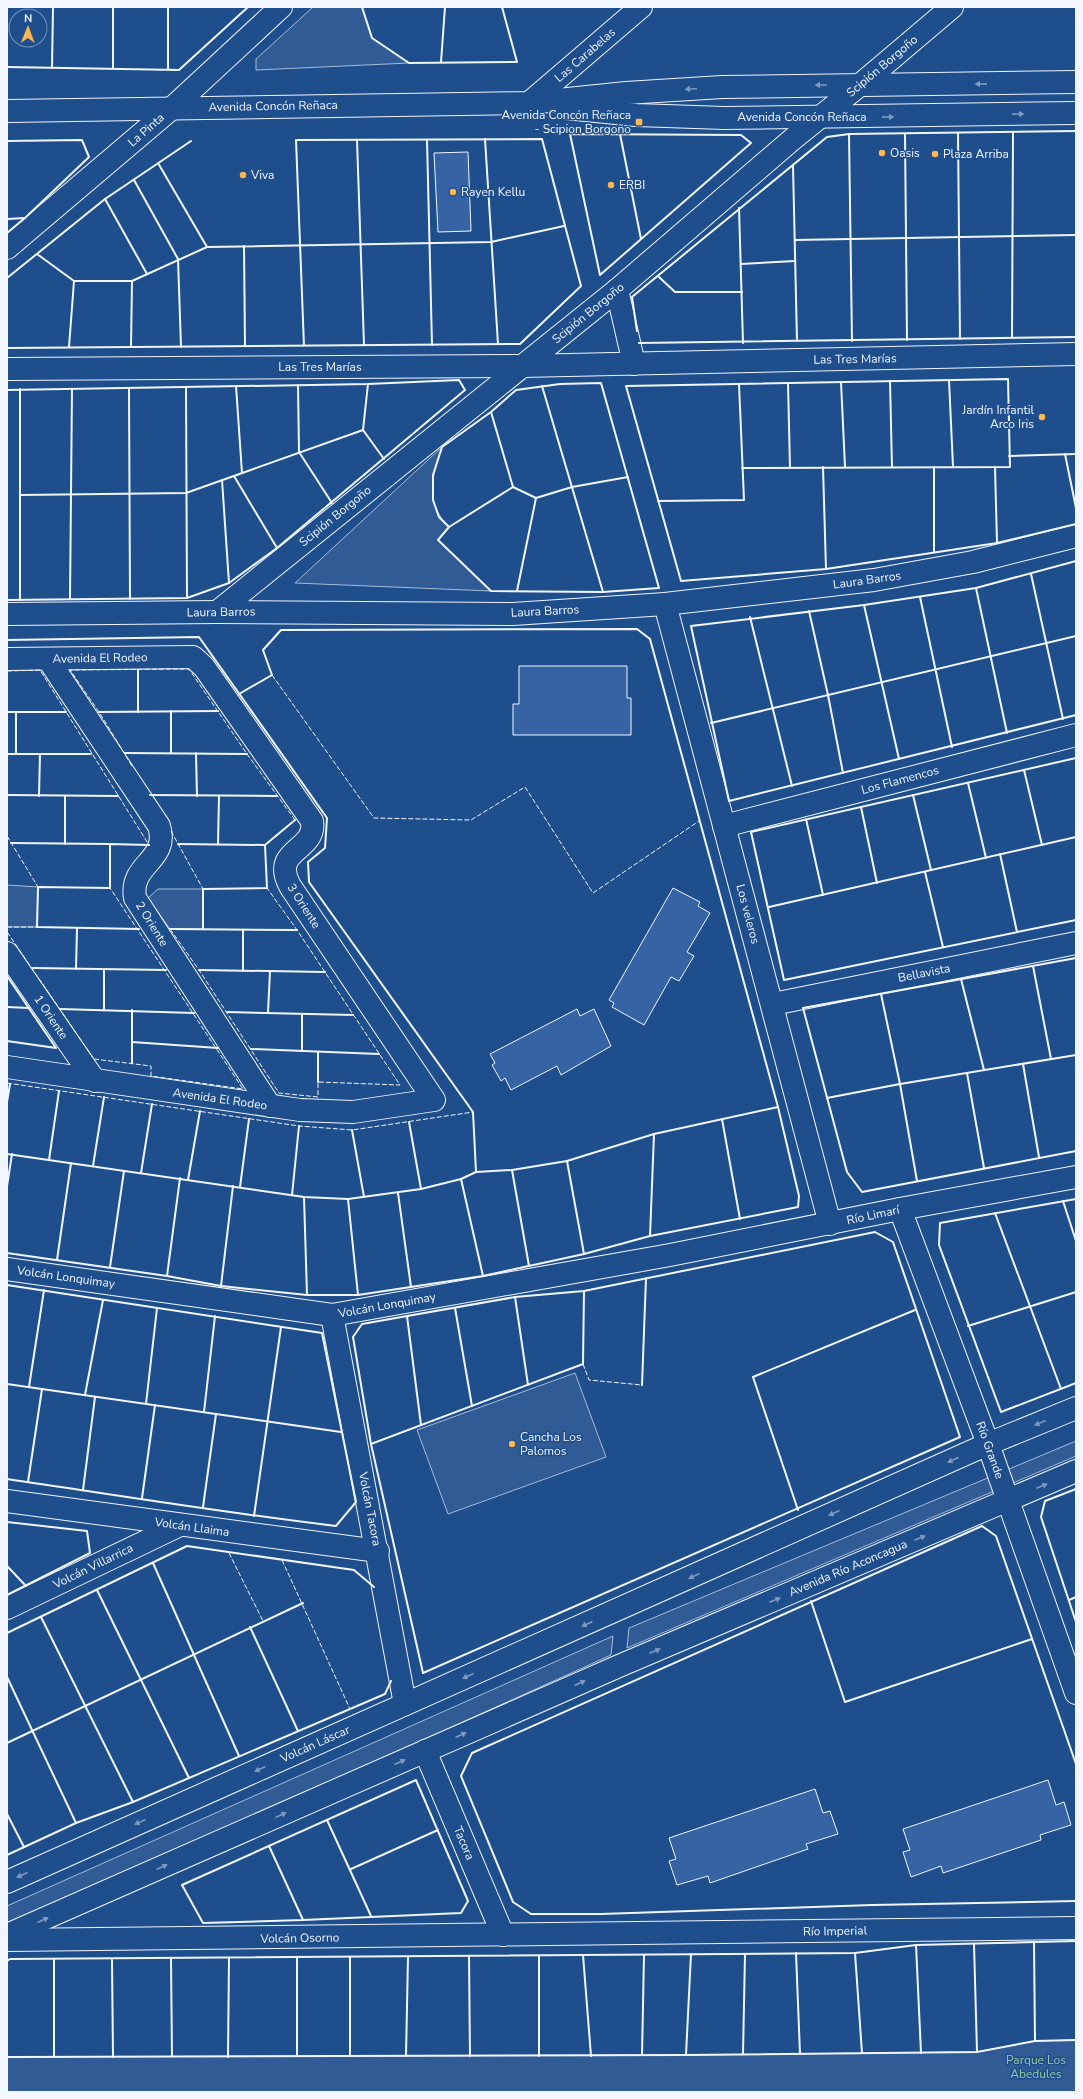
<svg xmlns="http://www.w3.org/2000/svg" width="1083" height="2099" font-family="'Nunito Sans',sans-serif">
	<rect width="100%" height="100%" fill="#1f4e8c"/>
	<g fill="#305b95" stroke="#a8bbd7">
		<path d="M313,7H362L372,38L409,63L256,70V59Z"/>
		<path d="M442,447C432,477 424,502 449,527L438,540L491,591L295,583Z"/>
		<path d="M7,885L38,887L37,927H7Z"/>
		<path d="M158,889H203V929H170L148,898Z"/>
		<path d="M575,1373L606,1457L448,1514L417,1430Z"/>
		<path d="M1076,1441V1456L627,1648L629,1628Z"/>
		<path d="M613,1636L611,1655L357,1770L7,1923V1906Z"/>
		<path d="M1076,2040V2092H7V2057L686,2055L977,2052L1035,2041Z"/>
	</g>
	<g fill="#3563a3" stroke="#f2f6ff">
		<path d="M468,152L471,231L438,232L434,153Z"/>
		<path d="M519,666H627V698H631V735H513V704H519Z"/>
		<path d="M673,888L700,902L698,906L710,913L687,952L694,956L679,981L671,977L644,1025L612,1007L614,1003L609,1000Z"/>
		<path d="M577,1009L580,1016L594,1009L611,1046L561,1075L557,1066L511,1090L505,1078L501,1081L492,1065L495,1063L490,1054Z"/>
		<path d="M1048,1780L1056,1805L1064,1802L1071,1825L1040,1835L1041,1840L943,1873L941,1866L911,1877L903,1852L910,1850L903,1829Z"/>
		<path d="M815,1789L823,1813L830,1811L838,1834L806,1844L808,1849L710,1883L708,1876L677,1885L669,1861L676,1859L669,1838Z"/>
	</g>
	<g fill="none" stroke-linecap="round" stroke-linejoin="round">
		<defs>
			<g id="minor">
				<path d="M529,103L641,7"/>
				<path d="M7,248L172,108L281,7"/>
				<path d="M617,290L634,364"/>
				<path d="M7,369L522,366L1076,354"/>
				<path d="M665,604L830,1224"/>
				<path d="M217,612L617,290L794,138L860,85"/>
				<path d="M7,614L217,612L513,614L665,604L874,580L973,562L1076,536"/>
				<path d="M7,659L193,657L204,667L312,821C317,852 270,848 290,886L434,1100L353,1112L300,1110L7,1067"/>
				<path d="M48,659L159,826C170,861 129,863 135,898L270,1106"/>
				<path d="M724,826L1076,735"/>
				<path d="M7,953L95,1081"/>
				<path d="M773,1004L1076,943"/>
				<path d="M900,1209L988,1444L1076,1693"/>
				<path d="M7,1269L332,1315L670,1255L900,1209L1076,1177"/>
				<path d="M332,1315L405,1704"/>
				<path d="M7,1501L378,1551"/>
				<path d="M7,1608L180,1525"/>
				<path d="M425,1751L503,1935"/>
				<path d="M7,1940L1076,1928"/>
			</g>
			<g id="tertiary">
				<path d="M860,85L952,7"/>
				<path d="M7,1882L988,1444L1076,1408"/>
				<path d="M7,1935L619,1666L1076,1471"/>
			</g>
			<g id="primary">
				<path d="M566,108L636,115L724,118L1076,113"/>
				<path d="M7,111L529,103L626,93L722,87L1076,82"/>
			</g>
		</defs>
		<use href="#minor" stroke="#f2f6ff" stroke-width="24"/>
		<use href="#tertiary" stroke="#f2f6ff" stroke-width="24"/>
		<use href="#primary" stroke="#f2f6ff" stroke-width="24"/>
		<use href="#minor" stroke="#1f4e8c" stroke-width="22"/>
		<use href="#tertiary" stroke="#1f4e8c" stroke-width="22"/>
		<use href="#primary" stroke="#1f4e8c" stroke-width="22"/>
		<g stroke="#f2f6ff" stroke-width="1" stroke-dasharray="5 2" stroke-linecap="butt">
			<path d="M7,671L40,670L149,845"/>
			<path d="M272,675L374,818L471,820L525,787L593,893L699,821"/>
			<path d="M132,766L99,712L70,670L189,669L247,754L295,820"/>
			<path d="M171,831L203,889"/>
			<path d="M7,836L38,887"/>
			<path d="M7,927H37"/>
			<path d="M170,929L199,970L279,1093L318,1097V1082L400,1085L297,930L267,888"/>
			<path d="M7,932L94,1059L151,1066V1076L243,1089L110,888"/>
			<path d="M7,1083L299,1126L352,1130L473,1112"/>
			<path d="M583,1364L589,1380L642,1385"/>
			<path d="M229,1553L263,1621"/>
			<path d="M282,1560L350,1709"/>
		</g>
		<g stroke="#f2f6ff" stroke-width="2">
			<path d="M113,7V68"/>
			<path d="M168,7V69"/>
			<path d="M362,7L372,38L409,63L517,62L502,7"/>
			<path d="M441,62L445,7"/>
			<path d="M7,67L179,70L248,7"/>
			<path d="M52,68L53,7"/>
			<path d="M958,133L960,339"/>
			<path d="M570,134L741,135L751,143L600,275Z"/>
			<path d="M620,134L641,239"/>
			<path d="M849,134L852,341"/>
			<path d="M905,134L907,340"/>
			<path d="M485,139L498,344"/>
			<path d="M357,140L364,345"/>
			<path d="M427,140L432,345"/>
			<path d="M7,141L82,140L89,157L25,218L7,233"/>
			<path d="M158,163L207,247"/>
			<path d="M793,166L797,341"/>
			<path d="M134,180L178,259L181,347"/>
			<path d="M105,199L147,274"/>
			<path d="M739,208L743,343"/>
			<path d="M7,219L25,218"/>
			<path d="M795,240L1076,235"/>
			<path d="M244,246L245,346"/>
			<path d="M37,254L74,281L69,347"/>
			<path d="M741,264L795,261"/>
			<path d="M659,277L675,292H742"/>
			<path d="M7,278L105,199L191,141"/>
			<path d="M74,281H132L207,247L491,242L564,226"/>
			<path d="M637,331L632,297L827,137L849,134L1076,131"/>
			<path d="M1012,338L1013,132"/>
			<path d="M639,343L1076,337"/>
			<path d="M131,347L132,281"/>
			<path d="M7,348C178,346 349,344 520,344L581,286L542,139L296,140L304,346"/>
			<path d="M949,380L953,467"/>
			<path d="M890,381L892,467"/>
			<path d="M841,382L845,467"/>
			<path d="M601,383L659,588L603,592L491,591L438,540L449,527L439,517L433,500V475L442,447L491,412L516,390L560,384Z"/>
			<path d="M788,383L790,468"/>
			<path d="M368,384L363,430L384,459"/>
			<path d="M298,385L299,452L332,503"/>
			<path d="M236,386L242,473"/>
			<path d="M542,386L603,592"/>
			<path d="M186,387L187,598"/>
			<path d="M129,388L130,599"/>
			<path d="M7,390L368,384L459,380L465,390L277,548L229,583L187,598L7,600"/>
			<path d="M491,412L513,487L536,498L572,487L628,477"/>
			<path d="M1065,454L1076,508"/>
			<path d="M1009,456L1076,454"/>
			<path d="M823,467L826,569"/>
			<path d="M934,467V552"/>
			<path d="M995,467L997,543"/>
			<path d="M742,468L1010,467L1008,379L626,386L681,581L826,569L997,543L1076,524"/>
			<path d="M234,476L277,548"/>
			<path d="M222,480L229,583"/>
			<path d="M20,495L186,493L363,430"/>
			<path d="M658,501L744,500L739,384"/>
			<path d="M449,527L513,487"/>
			<path d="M1076,561L976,588L864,605L691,626L729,801L1076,715"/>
			<path d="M1031,574L1063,719"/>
			<path d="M976,588L1007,733"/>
			<path d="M517,591L536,498"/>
			<path d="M920,597L952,747"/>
			<path d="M70,599L72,389"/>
			<path d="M20,600V389"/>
			<path d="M864,605L899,759"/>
			<path d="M809,611L828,695L843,773"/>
			<path d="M750,617L792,786"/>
			<path d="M7,640L199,637L327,818L325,848L308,862L309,882L473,1112L476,1172"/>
			<path d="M7,712H66"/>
			<path d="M16,712V754"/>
			<path d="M99,712L218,711"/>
			<path d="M138,712V670"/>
			<path d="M711,723L1076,636"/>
			<path d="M125,753L247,754"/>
			<path d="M171,753V711"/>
			<path d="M196,753L197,796"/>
			<path d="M7,754H91"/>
			<path d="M1076,758L751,832L784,980L1076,920"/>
			<path d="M1024,770L1042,845"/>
			<path d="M968,783L986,858"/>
			<path d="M7,795L118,796"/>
			<path d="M150,795L277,796"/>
			<path d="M913,795L931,870"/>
			<path d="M39,796L40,754"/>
			<path d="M65,796V844"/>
			<path d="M861,807L877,883"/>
			<path d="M806,819L823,895"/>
			<path d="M11,843L110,844"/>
			<path d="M178,844L265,845L295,820"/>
			<path d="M218,844L219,796"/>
			<path d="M1000,854L1017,932"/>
			<path d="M925,872L943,947"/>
			<path d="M769,907L1076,837"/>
			<path d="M139,929L37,927L38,887L110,888V844L149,845"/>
			<path d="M170,929L297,930"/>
			<path d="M203,929V889L267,888L265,845"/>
			<path d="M1076,958L803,1008L847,1172L862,1192L1076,1151"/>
			<path d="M1033,966L1051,1059"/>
			<path d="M33,968L166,970"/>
			<path d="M76,969L77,928"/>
			<path d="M199,970L325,972"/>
			<path d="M243,971V930"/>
			<path d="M7,976L56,1048L7,1041"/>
			<path d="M961,979L984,1070"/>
			<path d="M881,994L900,1084L917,1181"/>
			<path d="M7,1007L29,1008"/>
			<path d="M60,1009L194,1013"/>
			<path d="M104,1010V969"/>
			<path d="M132,1010V1063"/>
			<path d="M227,1012L353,1015"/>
			<path d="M268,1013L270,971"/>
			<path d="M132,1042L218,1048"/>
			<path d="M251,1049L379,1054"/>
			<path d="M302,1051V1014"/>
			<path d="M318,1052V1082"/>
			<path d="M1023,1064L1039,1157"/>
			<path d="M967,1073L984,1168"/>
			<path d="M827,1098L900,1084L1076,1055"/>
			<path d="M7,1102L10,1084"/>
			<path d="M722,1119L740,1219"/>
			<path d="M409,1122L421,1189"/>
			<path d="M352,1130L364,1197"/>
			<path d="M7,1154L304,1197L348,1199L421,1189L461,1179L476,1172L512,1170L567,1161L654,1134L778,1107"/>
			<path d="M49,1160L59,1091"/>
			<path d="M567,1161L584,1254"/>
			<path d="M93,1166L104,1097"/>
			<path d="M512,1170L529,1266"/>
			<path d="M141,1173L152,1104"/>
			<path d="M461,1179L483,1276"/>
			<path d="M188,1180L200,1111"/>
			<path d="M7,1186L12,1154"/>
			<path d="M240,1187L249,1119"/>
			<path d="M398,1193L411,1287"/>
			<path d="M292,1195L299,1126"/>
			<path d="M304,1197L307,1295"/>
			<path d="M348,1199L358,1295"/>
			<path d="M1076,1199L940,1223L939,1245L1001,1412L1076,1383"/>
			<path d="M1063,1201L1076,1241"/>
			<path d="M995,1213L1061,1389"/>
			<path d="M875,1232L893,1242L960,1437L423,1673L371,1444L353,1337L362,1324L515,1297L584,1291Z"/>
			<path d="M650,1236L654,1134"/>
			<path d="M7,1253L167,1276L221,1286L307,1295H358L483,1276L584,1254L650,1236L798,1207L799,1196L778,1107L650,639L637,629L281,630L263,650L272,675L239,694"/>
			<path d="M57,1260L71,1163"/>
			<path d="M110,1267L124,1171"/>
			<path d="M167,1276L180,1178"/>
			<path d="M7,1285L322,1333L356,1502L336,1526C226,1513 116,1495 7,1479"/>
			<path d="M221,1286L233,1186"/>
			<path d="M515,1297L528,1385"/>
			<path d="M455,1308L472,1406"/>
			<path d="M407,1316L421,1425"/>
			<path d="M968,1326L1076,1292"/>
			<path d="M7,1384L341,1432"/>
			<path d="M642,1385L646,1278"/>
			<path d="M29,1387L44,1290"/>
			<path d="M85,1395L103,1300"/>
			<path d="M146,1404L157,1308"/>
			<path d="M204,1412L215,1316"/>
			<path d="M371,1444L583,1364L584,1291"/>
			<path d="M28,1482L42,1389"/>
			<path d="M1076,1489L1045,1501L1041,1517L1076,1622"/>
			<path d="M83,1490L95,1397"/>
			<path d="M142,1498L155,1405"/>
			<path d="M203,1507L216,1414"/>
			<path d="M798,1510L753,1377L915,1310"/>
			<path d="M254,1516L281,1327"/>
			<path d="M7,1522L87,1531L90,1553L7,1595"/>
			<path d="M153,1563L239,1756"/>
			<path d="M7,1566L26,1586"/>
			<path d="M97,1590L189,1778"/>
			<path d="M1069,1600L1076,1597"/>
			<path d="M811,1601L845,1702L1032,1639"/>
			<path d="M41,1617L133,1802"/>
			<path d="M250,1627L298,1731"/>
			<path d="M7,1633L187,1546L354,1570L374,1587"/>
			<path d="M7,1677L76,1823"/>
			<path d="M7,1743L303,1603"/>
			<path d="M1076,1764L996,1536L982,1526L472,1753L461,1776L513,1902L531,1914H601L872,1905L1076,1901"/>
			<path d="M7,1814L24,1847"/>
			<path d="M327,1820L371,1916"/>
			<path d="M269,1846L303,1920L461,1913L468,1901L416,1780L182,1885L203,1923L303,1920L269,1846"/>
			<path d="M7,1855L76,1823L133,1802L385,1694L391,1681"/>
			<path d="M351,1869L438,1830"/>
			<path d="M1034,1942L1035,2041"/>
			<path d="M974,1944L977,2052"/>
			<path d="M916,1945L921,2053"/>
			<path d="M796,1953L800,2054"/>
			<path d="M855,1953L862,2053"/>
			<path d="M539,1955V2056"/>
			<path d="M583,1955L591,2056"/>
			<path d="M469,1956L470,2056"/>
			<path d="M297,1958V2056"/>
			<path d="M171,1959L172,2056"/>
			<path d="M54,1960V2057"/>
			<path d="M112,1960L113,2057"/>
			<path d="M7,1961L10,1959L855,1953L916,1945L1076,1941"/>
			<path d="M743,2054L745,1954"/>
			<path d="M642,2055L644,1955"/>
			<path d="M686,2055L691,1954"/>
			<path d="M350,2056V1957"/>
			<path d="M406,2056L408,1957"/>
			<path d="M7,2057L686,2055L977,2052L1035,2041L1076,2040"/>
			<path d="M228,2057L229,1958"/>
		</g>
	</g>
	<defs><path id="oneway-solid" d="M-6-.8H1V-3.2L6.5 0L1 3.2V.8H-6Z"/></defs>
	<g fill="#7e9ac0">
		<use href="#oneway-solid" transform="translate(981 84) rotate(179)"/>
		<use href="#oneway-solid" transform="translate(821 85) rotate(-180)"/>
		<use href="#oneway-solid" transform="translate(691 89) rotate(177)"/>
		<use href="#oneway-solid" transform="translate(1018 114) rotate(-1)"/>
		<use href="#oneway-solid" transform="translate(888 117) rotate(-1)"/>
		<use href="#oneway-solid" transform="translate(1040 1423) rotate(158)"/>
		<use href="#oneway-solid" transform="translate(953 1460) rotate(156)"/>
		<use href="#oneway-solid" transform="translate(1042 1486) rotate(-23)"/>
		<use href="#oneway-solid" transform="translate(834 1513) rotate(156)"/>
		<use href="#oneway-solid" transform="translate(920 1538) rotate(-23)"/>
		<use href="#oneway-solid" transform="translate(694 1576) rotate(156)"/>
		<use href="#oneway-solid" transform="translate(775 1600) rotate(-23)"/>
		<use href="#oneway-solid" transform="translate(587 1624) rotate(156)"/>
		<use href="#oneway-solid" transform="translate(655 1651) rotate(-23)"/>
		<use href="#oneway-solid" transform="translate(468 1676) rotate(156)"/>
		<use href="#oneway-solid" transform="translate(580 1683) rotate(-24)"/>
		<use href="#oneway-solid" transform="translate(461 1735) rotate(-24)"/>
		<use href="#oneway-solid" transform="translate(400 1762) rotate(-24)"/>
		<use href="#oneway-solid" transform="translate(260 1769) rotate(156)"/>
		<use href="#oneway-solid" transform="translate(281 1815) rotate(-24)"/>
		<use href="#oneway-solid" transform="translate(140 1822) rotate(156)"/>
		<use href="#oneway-solid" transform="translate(162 1867) rotate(-24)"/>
		<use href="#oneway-solid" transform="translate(22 1875) rotate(156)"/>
		<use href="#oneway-solid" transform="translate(43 1920) rotate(-24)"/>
	</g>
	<g fill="#ffb74d" stroke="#1f4e8c" stroke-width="1.5">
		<rect x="635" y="118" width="8" height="8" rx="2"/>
		<circle cx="882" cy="153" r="4"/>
		<circle cx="935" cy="154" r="4"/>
		<circle cx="243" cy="175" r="4"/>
		<circle cx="611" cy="185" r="4"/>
		<circle cx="453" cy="192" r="4"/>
		<circle cx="1042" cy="417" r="4"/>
		<circle cx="512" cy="1444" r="4"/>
	</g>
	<g text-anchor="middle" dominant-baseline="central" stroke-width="3" stroke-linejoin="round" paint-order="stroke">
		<g font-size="12" fill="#f2f6ff" stroke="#1f4e8c">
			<text transform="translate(585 55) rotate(-41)">Las Carabelas</text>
			<text transform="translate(882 66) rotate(-40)">Scipión Borgoño</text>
			<text transform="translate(273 106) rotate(-1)">Avenida Concón Reñaca</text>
			<text x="802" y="117">Avenida Concón Reñaca</text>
			<text transform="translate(146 130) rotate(-41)">La Pinta</text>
			<text transform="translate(588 313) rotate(-39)">Scipión Borgoño</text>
			<text transform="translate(855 359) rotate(-1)">Las Tres Marías</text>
			<text x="320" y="367">Las Tres Marías</text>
			<text transform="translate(335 516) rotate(-39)">Scipión Borgoño</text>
			<text transform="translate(867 580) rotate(-8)">Laura Barros</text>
			<text transform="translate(545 611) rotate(-3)">Laura Barros</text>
			<text transform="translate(221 612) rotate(-1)">Laura Barros</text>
			<text transform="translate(100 658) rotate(-1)">Avenida El Rodeo</text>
			<text transform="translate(900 780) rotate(-15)">Los Flamencos</text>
			<text transform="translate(304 906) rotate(57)">3 Oriente</text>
			<text transform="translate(748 914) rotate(75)">Los veleros</text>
			<text transform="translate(152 924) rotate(58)">2 Oriente</text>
			<text transform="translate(924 973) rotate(-11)">Bellavista</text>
			<text transform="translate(51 1017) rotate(56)">1 Oriente</text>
			<text transform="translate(220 1099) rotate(8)">Avenida El Rodeo</text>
			<text transform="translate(873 1215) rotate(-12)">Río Limarí</text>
			<text transform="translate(66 1277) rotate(8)">Volcán Lonquimay</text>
			<text transform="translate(387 1305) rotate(-10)">Volcán Lonquimay</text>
			<text transform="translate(990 1450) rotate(70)">Río Grande</text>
			<text transform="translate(370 1509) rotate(79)">Volcán Tacora</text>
			<text transform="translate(192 1527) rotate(8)">Volcán Llaima</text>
			<text transform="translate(93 1566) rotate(-26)">Volcán Villarrica</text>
			<text transform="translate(848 1568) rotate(-23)">Avenida Río Aconcagua</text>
			<text transform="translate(315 1744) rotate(-24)">Volcán Láscar</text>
			<text transform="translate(464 1843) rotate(67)">Tacora</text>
			<text transform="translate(835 1931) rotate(-1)">Río Imperial</text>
			<text transform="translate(300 1938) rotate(-1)">Volcán Osorno</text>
		</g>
		<g font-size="12" fill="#f2f6ff" stroke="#1f4e8c" text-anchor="start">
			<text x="631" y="115" text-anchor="end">Avenida Concón Reñaca<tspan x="631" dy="14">- Scipion Borgoño</tspan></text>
			<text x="890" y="153">Oasis</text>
			<text x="943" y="154">Plaza Arriba</text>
			<text x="251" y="175">Viva</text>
			<text x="619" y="185">ERBI</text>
			<text x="461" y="192">Rayen Kellu</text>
			<text x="1034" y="410" text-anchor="end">Jardín Infantil<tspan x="1034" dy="14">Arco Iris</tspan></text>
			<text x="520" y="1437">Cancha Los<tspan x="520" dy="14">Palomos</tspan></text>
		</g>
		<g font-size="12" fill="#97c8a6" stroke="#1f4e8c">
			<text x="1036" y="2060">Parque Los<tspan x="1036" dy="14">Abedules</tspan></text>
		</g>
	</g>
	<rect width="1083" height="2099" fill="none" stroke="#f2f6ff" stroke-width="16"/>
	<g transform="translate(28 28) rotate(1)"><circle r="19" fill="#1f4e8c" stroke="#7391ba"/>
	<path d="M0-3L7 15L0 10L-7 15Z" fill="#ffb74d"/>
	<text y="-6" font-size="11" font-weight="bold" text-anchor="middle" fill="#f2f6ff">N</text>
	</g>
</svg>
